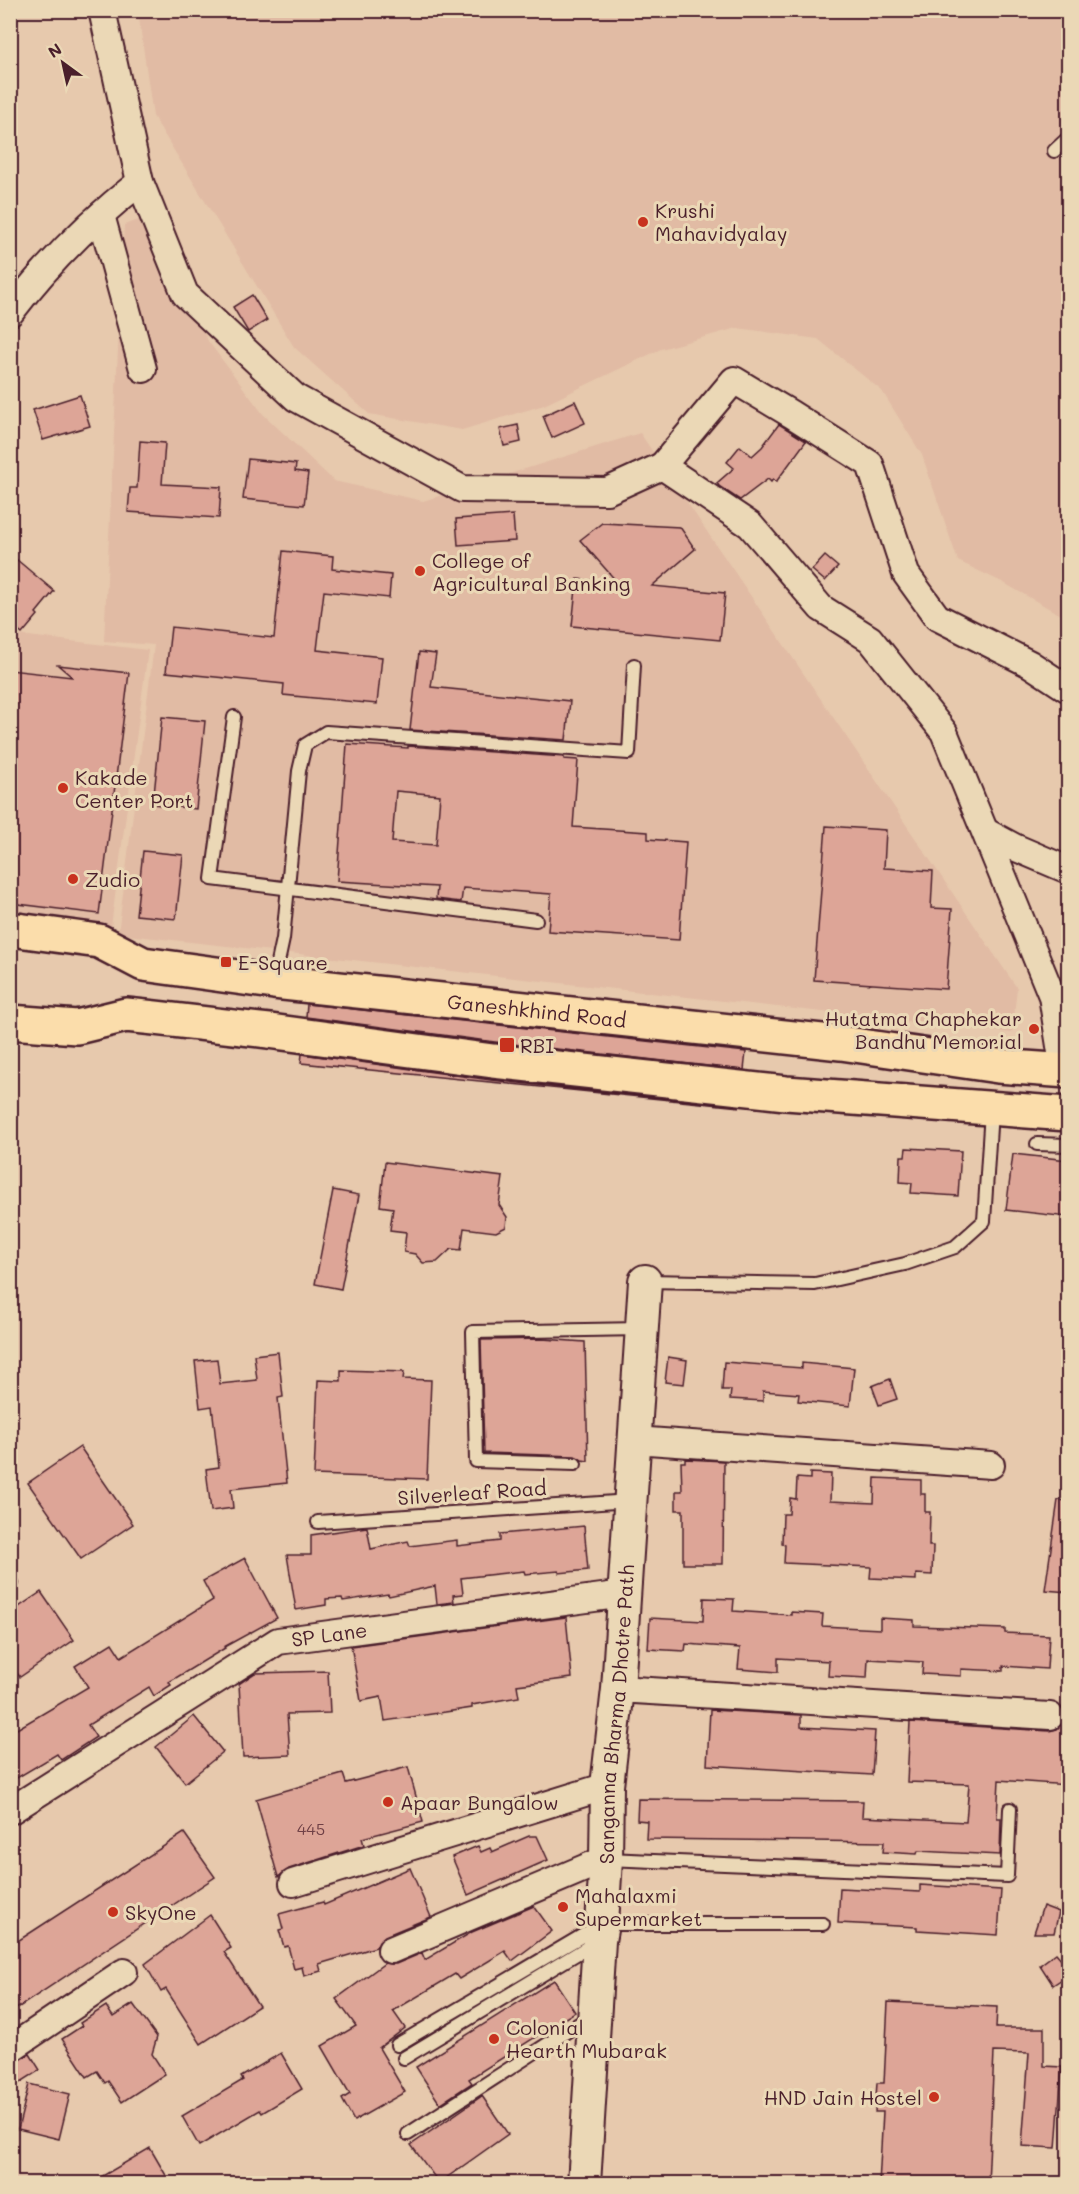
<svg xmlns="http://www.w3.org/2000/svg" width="1079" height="2194" font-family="Mali,sans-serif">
	<rect width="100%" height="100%" fill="#e7c9ad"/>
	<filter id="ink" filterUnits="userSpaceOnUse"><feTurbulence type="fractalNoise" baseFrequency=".0167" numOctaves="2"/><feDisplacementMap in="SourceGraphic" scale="12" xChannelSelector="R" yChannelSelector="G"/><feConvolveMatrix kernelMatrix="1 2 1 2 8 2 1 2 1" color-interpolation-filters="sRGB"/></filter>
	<g filter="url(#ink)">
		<g fill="#e1bba4">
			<path d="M138,11H1068V619L1002,582L958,561L922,455L882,391L818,339L737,328L661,349L544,405L462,430L369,414L294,347L153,116Z"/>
			<path d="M148,217L208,341L263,414L334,481L423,501L640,433L1017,988L1012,1033L118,934L154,645L104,641L124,225Z"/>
			<path d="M11,634L148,650L110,934L11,922Z"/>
		</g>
		<g fill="#dda597" stroke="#4a1f2b" stroke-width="1.5" fill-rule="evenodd">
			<path d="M252,295L267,320L248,332L233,307Z"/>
			<path d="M80,395L90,426L43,440L33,410Z"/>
			<path d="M575,401L585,423L552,438L543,416Z"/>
			<path d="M779,424L806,441L776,482L773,479L771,482L768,479L740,500L719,486L717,483L734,468L727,462L740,446L752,456L762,447Z"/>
			<path d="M518,425L521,442L504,446L500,429Z"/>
			<path d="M140,441L165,443L162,484L221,487L219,518L128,512L130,488H137Z"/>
			<path d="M248,459L296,464L295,471L308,473L304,505L243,499Z"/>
			<path d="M513,515L515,541L458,545L456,519Z"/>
			<path d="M602,523L680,527L695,549L652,586L725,593L720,640L572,626L577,579L618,583L580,540Z"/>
			<path d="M283,551L333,556L332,569L391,575L389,598L324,591L317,650L382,657L377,704L283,695L284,684L166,672L171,627L274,638Z"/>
			<path d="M10,554L54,591L36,613L38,615L22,634L10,624Z"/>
			<path d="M825,556L838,567L825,581L812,570Z"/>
			<path d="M419,652L436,654L431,687L570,701L566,740L410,730Z"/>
			<path d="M58,665L129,673L99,914L10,903V670L72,677Z"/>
			<path d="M162,717L205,721L196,809L153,804Z"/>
			<path d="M347,744L408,748V746L564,757V759L578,760L573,827L648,832V839L686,842L679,940L548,931L551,894L463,888L461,902L436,899L437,887L337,881ZM396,791L440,795L436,845L392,842Z"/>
			<path d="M826,826L886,830L884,868L933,871L931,908L952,909L946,989L814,980Z"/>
			<path d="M143,851L183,855L176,919L136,915Z"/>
			<path d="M307,1004L746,1052L744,1070L495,1042L306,1017Z"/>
			<path d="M302,1054L491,1080L740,1107L301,1063Z"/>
			<path d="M906,1148L961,1151L958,1196L911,1193L912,1183L900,1182L901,1156H905Z"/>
			<path d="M1013,1154L1068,1160V1217L1006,1210Z"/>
			<path d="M385,1162L503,1177L499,1205L507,1217L506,1227L496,1232L464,1228L461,1250L451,1249L437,1262L423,1263L415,1254L404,1252L406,1232L390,1230L393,1208L380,1206Z"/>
			<path d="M333,1190L359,1195L341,1289L315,1284Z"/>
			<path d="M542,1339L585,1342L588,1461L582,1460L575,1456L484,1453L481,1340Z"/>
			<path d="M278,1352L283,1397L278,1398L287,1483L231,1489L233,1508L211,1511L206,1469L219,1467L212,1406L200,1408L195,1361L217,1359L220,1384L257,1380L254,1355Z"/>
			<path d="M668,1357L687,1360L684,1384L665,1382Z"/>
			<path d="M724,1362L802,1368V1363L854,1368L850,1406L798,1401L799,1394L763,1391V1401L730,1399L731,1390H722Z"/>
			<path d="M341,1370L404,1372L403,1379L431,1380L427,1479L314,1475L318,1380L341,1381Z"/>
			<path d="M890,1379L897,1399L879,1405L872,1386Z"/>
			<path d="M80,1447L133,1524L81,1559L28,1483Z"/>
			<path d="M685,1459L724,1461L723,1564H683V1510H676V1491H682L681,1462H685Z"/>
			<path d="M810,1473L831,1474L830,1501L874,1503L875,1478L921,1480V1494H925V1512H930L929,1546H933L932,1575L916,1574V1580L870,1578L871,1567L784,1563L785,1545L782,1544L783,1514H789L790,1498L796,1499L797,1478L810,1479Z"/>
			<path d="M1058,1500L1068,1501V1592L1045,1590Z"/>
			<path d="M584,1526L588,1570L559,1573V1571L525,1574L524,1571L461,1578L463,1594L453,1595L454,1602L437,1604L435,1586L389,1596L388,1594L343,1601L342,1598L326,1599V1605L296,1610L287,1555H311V1535L367,1527L371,1549L408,1541L410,1546L457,1540V1546L500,1541V1534Z"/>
			<path d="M245,1558L277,1618L224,1647L225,1648L169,1682L171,1685L154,1696L149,1687L88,1725L96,1737L61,1760L57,1754L10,1782V1733L88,1687L75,1666L112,1643L121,1657L213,1600L203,1581Z"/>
			<path d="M41,1592L74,1640L20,1677L10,1664V1613Z"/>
			<path d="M704,1598L734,1599L733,1611L791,1615V1612L823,1614L822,1626L880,1629V1618L914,1620V1626L1005,1629V1633L1049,1635L1047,1669L1003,1666V1671L961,1669V1676L922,1674L923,1662L868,1659L867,1678L828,1676L829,1661L778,1658V1672L738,1669L740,1648L686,1644L685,1651L648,1649L650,1618L703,1621Z"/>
			<path d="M566,1617L572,1678L517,1685L519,1697L472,1705V1708L385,1721L381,1697L361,1701L351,1646Z"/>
			<path d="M328,1671L330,1713L287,1714L290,1755L243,1757L239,1684L255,1673Z"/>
			<path d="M710,1710L801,1715V1727L875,1731L872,1775L707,1765Z"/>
			<path d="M194,1716L223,1752L185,1783L156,1747Z"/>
			<path d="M910,1722L1049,1731L1057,1729L1063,1722L1068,1723V1785L999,1780L997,1818H1001L1000,1855L918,1851L917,1854L883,1852L884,1842L646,1839L647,1821L637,1820L638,1799L863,1801L862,1817L966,1822L969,1784L907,1782Z"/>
			<path d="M408,1767L423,1822L362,1838L364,1845L289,1869L278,1877L256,1799L343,1774L346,1783Z"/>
			<path d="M184,1833L215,1877L10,2013V1946Z"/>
			<path d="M529,1836H537L548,1860L468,1895L452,1857L478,1846L481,1852L490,1848L492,1852Z"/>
			<path d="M410,1868L431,1917L385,1936L379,1941L376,1947L319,1964L321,1971L304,1976L302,1967L294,1969L288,1946L284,1947L279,1930L283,1929L279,1914L323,1902L324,1905Z"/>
			<path d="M920,1885L1001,1890L998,1935L917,1930V1927L838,1923L840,1888L920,1892Z"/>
			<path d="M534,1906L552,1931L512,1961L505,1951L459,1979L455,1974L393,2011L405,2028L379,2048L405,2092L354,2121L342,2099L350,2094L322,2046L356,2026L336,1999L385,1963L396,1964L422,1953L425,1960L472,1932Z"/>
			<path d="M1043,1906L1059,1912L1054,1933H1034Z"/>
			<path d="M210,1915L231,1948L224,1952L259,2006L201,2044L166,1989L161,1992L145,1964Z"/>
			<path d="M1056,1953L1068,1967V1975L1053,1985L1040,1965Z"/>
			<path d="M554,1980L575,2012L469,2079L472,2083L440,2104L416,2067Z"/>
			<path d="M888,2002L997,2007L996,2028H1044V2066L1062,2067L1056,2148L1022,2146L1029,2053L994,2052L988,2184H879L883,2112H875L877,2083H884Z"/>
			<path d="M133,2004L157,2037L152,2054L165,2074L122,2102L108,2081L105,2083L97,2071L87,2077L62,2039L82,2026L80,2023L106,2006L113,2017Z"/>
			<path d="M281,2053L302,2089L262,2113L260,2110L199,2146L182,2116L243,2080L241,2077Z"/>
			<path d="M30,2054L40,2070L10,2089V2064Z"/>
			<path d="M29,2084L70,2094L59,2139L18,2129Z"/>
			<path d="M482,2096L508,2134L439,2183L411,2145Z"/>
			<path d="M150,2148L171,2184H89Z"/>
		</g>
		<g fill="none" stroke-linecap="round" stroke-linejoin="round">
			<defs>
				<g id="service">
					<path d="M1054,151L1068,138"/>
					<path d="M234,717L212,879L536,920"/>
					<path d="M274,981L283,939L299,771L305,745L326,732L629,753L634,665"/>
					<path d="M1037,1144L1068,1145"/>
					<path d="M646,1281L815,1284L905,1264L955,1247L984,1221L991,1111"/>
					<path d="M575,1464L476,1461L473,1332L641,1329"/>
					<path d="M318,1522L630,1501"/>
					<path d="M10,1584L12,1583"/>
					<path d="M607,1859L1007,1876L1010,1809"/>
					<path d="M397,2045L602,1924H823"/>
					<path d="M404,2058L596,1942"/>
					<path d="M408,2134L591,2016"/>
				</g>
				<g id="minor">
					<path d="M140,182L185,294L296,398L462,489L607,491L662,466L750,525L821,608L870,639L944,732L1052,996L1064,1071"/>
					<path d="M101,215L143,369"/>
					<path d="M10,313C48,263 91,220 140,182L102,10"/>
					<path d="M662,466L734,380L791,414L870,464L906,574L937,617L1030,664L1068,689"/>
					<path d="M986,832L1014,847L1068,870"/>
					<path d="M634,1440L991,1465"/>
					<path d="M618,1689L1050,1716"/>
					<path id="s1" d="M10,1811L278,1641L624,1594"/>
					<path d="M293,1883L607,1786"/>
					<path d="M391,1950L606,1859"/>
					<path d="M10,2049L124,1972"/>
				</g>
				<g id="tertiary">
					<path id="s2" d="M584,2184L599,1941L602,1924L606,1859L607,1786L618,1689L645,1281"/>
				</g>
				<g id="primary">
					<path id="s3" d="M10,929L99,941L143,964L274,982L841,1043L998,1066L1068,1071"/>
					<path d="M10,1022L77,1027L126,1015L155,1018L269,1031L493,1061L786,1093L1068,1114"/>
				</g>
			</defs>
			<use href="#service" stroke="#4a1f2b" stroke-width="16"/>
			<use href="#minor" stroke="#4a1f2b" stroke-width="30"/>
			<use href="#tertiary" stroke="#4a1f2b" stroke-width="36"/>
			<use href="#primary" stroke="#4a1f2b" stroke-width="38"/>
			<use href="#service" stroke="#ebd8b6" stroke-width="12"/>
			<use href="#minor" stroke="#ebd8b6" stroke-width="26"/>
			<use href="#tertiary" stroke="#ebd8b6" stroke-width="32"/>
			<use href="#primary" stroke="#fbddab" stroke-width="33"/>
		</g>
	</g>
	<g fill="#c8321e" stroke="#ebd8b6" stroke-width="2">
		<circle cx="643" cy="222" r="6"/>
		<circle cx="420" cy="571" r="6"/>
		<circle cx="63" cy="788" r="6"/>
		<circle cx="73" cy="879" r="6"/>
		<rect x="220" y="956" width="12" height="12" rx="3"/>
		<circle cx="1034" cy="1029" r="6"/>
		<rect x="499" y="1037" width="16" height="16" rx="3"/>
		<circle cx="388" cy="1802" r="6"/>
		<circle cx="563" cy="1907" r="6"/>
		<circle cx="113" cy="1912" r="6"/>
		<circle cx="494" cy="2039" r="6"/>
		<circle cx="934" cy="2097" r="6"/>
	</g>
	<g text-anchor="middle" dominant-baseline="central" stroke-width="6" stroke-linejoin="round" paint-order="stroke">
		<g font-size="16" fill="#6f4046">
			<text x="311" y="1828">445</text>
		</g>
		<g font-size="20" fill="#4a1f2b" stroke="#ebd8b6" text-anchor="start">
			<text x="655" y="210">Krushi<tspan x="655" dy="23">Mahavidyalay</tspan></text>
			<text x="432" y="560">College of<tspan x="432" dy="23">Agricultural Banking</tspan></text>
			<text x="75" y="777">Kakade<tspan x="75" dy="23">Center Port</tspan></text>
			<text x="85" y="879">Zudio</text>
			<text x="238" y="962">E-Square</text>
			<text x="1022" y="1018" text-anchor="end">Hutatma Chaphekar<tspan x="1022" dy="23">Bandhu Memorial</tspan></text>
			<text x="520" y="1045">RBI</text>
			<text x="400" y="1802">Apaar Bungalow</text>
			<text x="575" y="1895">Mahalaxmi<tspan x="575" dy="23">Supermarket</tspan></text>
			<text x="125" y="1912">SkyOne</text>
			<text x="506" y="2027">Colonial<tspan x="506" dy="23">Hearth Mubarak</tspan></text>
			<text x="922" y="2097" text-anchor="end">HND Jain Hostel</text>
		</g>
		<g font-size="20" fill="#4a1f2b" stroke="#ebd8b6">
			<text stroke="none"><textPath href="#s3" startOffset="536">Ganeshkhind Road</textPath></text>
			<text transform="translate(472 1492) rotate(-4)">Silverleaf Road</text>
			<text stroke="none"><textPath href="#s1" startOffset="369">SP Lane</textPath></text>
			<text stroke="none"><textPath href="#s2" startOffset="471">Sanganna Bharma Dhotre Path</textPath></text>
		</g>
	</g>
	<rect width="1079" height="2194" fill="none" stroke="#ebd8b6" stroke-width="36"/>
	<rect x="18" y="18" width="1043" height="2158" fill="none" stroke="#4a1f2b" stroke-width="2" filter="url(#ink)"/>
	<g transform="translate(63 63) rotate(327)" stroke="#ebd8b6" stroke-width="4.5" paint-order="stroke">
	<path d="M0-4.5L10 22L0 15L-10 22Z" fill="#4a1f2b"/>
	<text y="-9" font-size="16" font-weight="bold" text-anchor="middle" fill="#4a1f2b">N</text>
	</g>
</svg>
